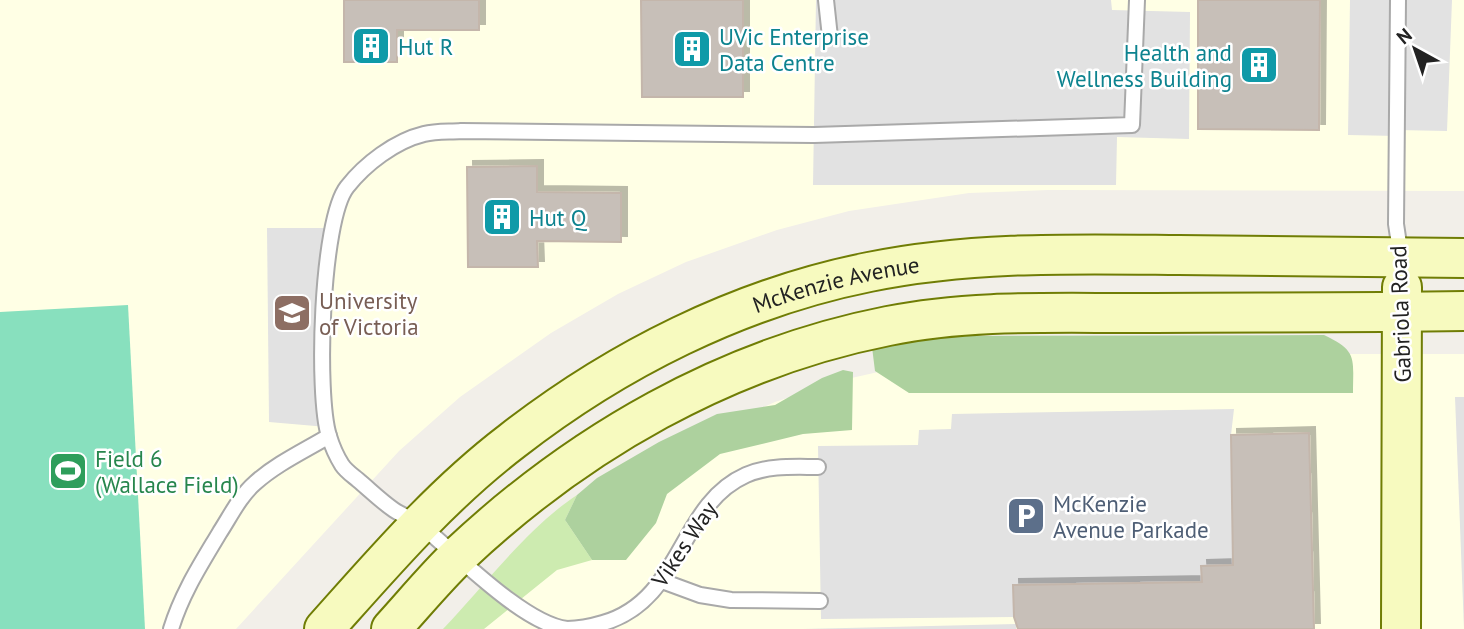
<svg xmlns="http://www.w3.org/2000/svg" width="1464" height="629" font-family="'PT Sans',sans-serif">
	<defs>
		<filter id="shadow"><feDropShadow dx="6" dy="-6" stdDeviation="0" flood-color="#0004"/></filter>
	</defs>
	<rect width="100%" height="100%" fill="#f2efe9"/>
	<g fill="#ffffe5">
		<path d="M0,0H1464V191L1048,190L969,193L849,211L777,230L686,262L618,294L551,333L460,397L399,451L236,629H0Z"/>
		<path d="M1021,354H1464V629H454L527,554L567,520L702,434L775,402L847,379L905,366Z"/>
	</g>
	<path fill="#cdebb0" d="M577,495L565,520L592,560L557,570L484,629H443C484,586 528,527 577,495Z"/>
	<g fill="#add19e">
		<path d="M1324,335C1358,351 1353,358 1353,393H909L875,371L872,347L892,343L951,336Z"/>
		<path d="M843,370L853,372L852,430L803,434L720,454L667,494L656,523L626,560H592L565,520L577,495L597,478L659,442L717,414L775,405L822,378Z"/>
	</g>
	<path fill="#88e0be" d="M128,305L145,629H0V312Z"/>
	<g fill="#e2e2e2">
		<path d="M816,0H1111L1112,10L1190,12L1189,139L1117,137L1116,185H813Z"/>
		<path d="M1350,0H1452L1447,131L1397,130V136L1348,135Z"/>
		<path d="M267,228H332L327,427L269,422Z"/>
		<path d="M1455,397H1464V629Z"/>
		<path d="M1234,409L1231,435L1233,565L1202,566V582L1014,585V617L821,619L818,446L918,445L919,430L951,429L952,414Z"/>
		<path d="M1016,624V629H803Z"/>
	</g>
	<g fill="#c7bfb8" stroke="#c4b6ab" stroke-width="2" filter="url(#shadow)">
		<path d="M344,0H479V30H397V62H344Z"/>
		<path d="M641,0H743V97H642Z"/>
		<path d="M1198,0H1320L1319,130L1198,129Z"/>
		<path d="M537,166V192L621,193V242L537,241L538,267H468L467,167Z"/>
		<path d="M1309,433L1314,629H1018L1014,617L1013,585L1202,582L1201,566L1233,565L1231,435Z"/>
	</g>
	<g fill="none" stroke-linecap="round" stroke-linejoin="round">
		<defs>
			<g id="lane">
				<path d="M826,0L830,37"/>
				<path d="M1398,0L1396,224L1401,257"/>
				<path d="M818,467C794,467 769,465 746,475C678,505 683,600 603,623C593,626 578,629 567,629C524,624 456,554 422,526C413,519 403,516 394,510C381,501 370,490 358,480C352,475 346,471 342,465C337,457 332,446 329,436C316,395 321,220 347,187C365,164 395,141 424,134C436,131 450,132 461,131L814,135L1132,125L1137,0"/>
				<path d="M662,581L700,595L731,600L820,601"/>
				<path d="M171,629C182,593 201,564 220,532C231,515 240,496 255,483C276,464 304,451 329,436"/>
			</g>
			<g id="secondary">
				<path id="s1" d="M324,629C383,563 441,495 512,441C616,360 739,298 869,272C971,251 1076,254 1179,255C1274,256 1369,257 1464,258"/>
				<path d="M391,629C413,605 435,578 459,555C579,442 726,358 888,326C967,310 1049,313 1129,313C1241,312 1352,313 1464,311"/>
				<path d="M1401,629L1402,287"/>
			</g>
		</defs>
		<use href="#lane" stroke="#a9a9a9" stroke-width="18"/>
		<use href="#secondary" stroke="#707d05" stroke-width="42"/>
		<use href="#lane" stroke="#fff" stroke-width="14"/>
		<use href="#secondary" stroke="#f7fabf" stroke-width="38"/>
	</g>
	<defs>
		<symbol id="building-square" viewBox="-11 -11 22 22"><rect x="-9" y="-9" width="18" height="18" rx="4" fill="#0f9aa8" stroke="#fff"/><path d="M-4-6H4V6H1V3H-1V6H-4ZM-2.5-4.3h1.7v1.8h-1.7ZM.8-4.3h1.7v1.8H.8ZM-2.5-1h1.7V.8h-1.7ZM.8-1h1.7V.8H.8Z" fill="#fff"/></symbol>
		<symbol id="university-square" viewBox="-11 -11 22 22"><rect x="-9" y="-9" width="18" height="18" rx="4" fill="#8d6e63" stroke="#fff"/><path d="M0-5L7-2L0 1L-7-2ZM-4 1L0 2.5L4 1V4Q0 6-4 4Z" fill="#fff"/></symbol>
		<symbol id="stadium-square" viewBox="-11 -11 22 22"><rect x="-9" y="-9" width="18" height="18" rx="4" fill="#2e9e5b" stroke="#fff"/><path d="M0-5a6.5 5 0 1 0 0 10a6.5 5 0 1 0 0-10ZM-3.5-1.8h7v3.6h-7Z" fill="#fff"/></symbol>
		<symbol id="parking-square" viewBox="-11 -11 22 22"><rect x="-9" y="-9" width="18" height="18" rx="4" fill="#5c6f8a" stroke="#fff"/><path d="M-3.5-5.5H1a3.5 3.5 0 0 1 0 7H-1V5.5H-3.5ZM-1-3.4V-.6H.8a1.4 1.4 0 0 0 0-2.8Z" fill="#fff"/></symbol>
	</defs>
	<g fill-rule="evenodd">
		<use href="#building-square" x="349" y="24" width="44" height="44"/>
		<use href="#building-square" x="670" y="27" width="44" height="44"/>
		<use href="#building-square" x="1237" y="43" width="44" height="44"/>
		<use href="#building-square" x="480" y="195" width="44" height="44"/>
		<use href="#university-square" x="270" y="291" width="44" height="44"/>
		<use href="#stadium-square" x="46" y="449" width="44" height="44"/>
		<use href="#parking-square" x="1004" y="494" width="44" height="44"/>
	</g>
	<g text-anchor="middle" dominant-baseline="central" stroke-width="5" stroke-linejoin="round" paint-order="stroke">
		<g font-size="23" fill="#0d838f" stroke="#fff" text-anchor="start">
			<text x="719" y="36">UVic Enterprise<tspan x="719" dy="26">Data Centre</tspan></text>
			<text x="398" y="46">Hut R</text>
			<text x="1232" y="52" text-anchor="end">Health and<tspan x="1232" dy="26">Wellness Building</tspan></text>
			<text x="529" y="217">Hut Q</text>
		</g>
		<g font-size="23" fill="#222" stroke="#fff">
			<text stroke="none"><textPath href="#s1" startOffset="630">McKenzie Avenue</textPath></text>
			<text transform="translate(1400 314) rotate(-92)">Gabriola Road</text>
			<text transform="translate(684 544) rotate(-56)">Vikes Way</text>
		</g>
		<g font-size="23" fill="#785e54" stroke="#fff" text-anchor="start">
			<text x="319" y="300">University<tspan x="319" dy="26">of Victoria</tspan></text>
		</g>
		<g font-size="23" fill="#27864d" stroke="#fff" text-anchor="start">
			<text x="95" y="458">Field 6<tspan x="95" dy="26">(Wallace Field)</tspan></text>
		</g>
		<g font-size="23" fill="#4e5e75" stroke="#fff" text-anchor="start">
			<text x="1053" y="503">McKenzie<tspan x="1053" dy="26">Avenue Parkade</tspan></text>
		</g>
	</g>
	<g transform="translate(1415 49) rotate(320)" stroke="#ffffff" stroke-width="5" paint-order="stroke">
	<path d="M0-5L12 26L0 18L-12 26Z" fill="#222222"/>
	<text y="-10" font-size="19" font-weight="bold" text-anchor="middle" fill="#222222">N</text>
	</g>
</svg>
